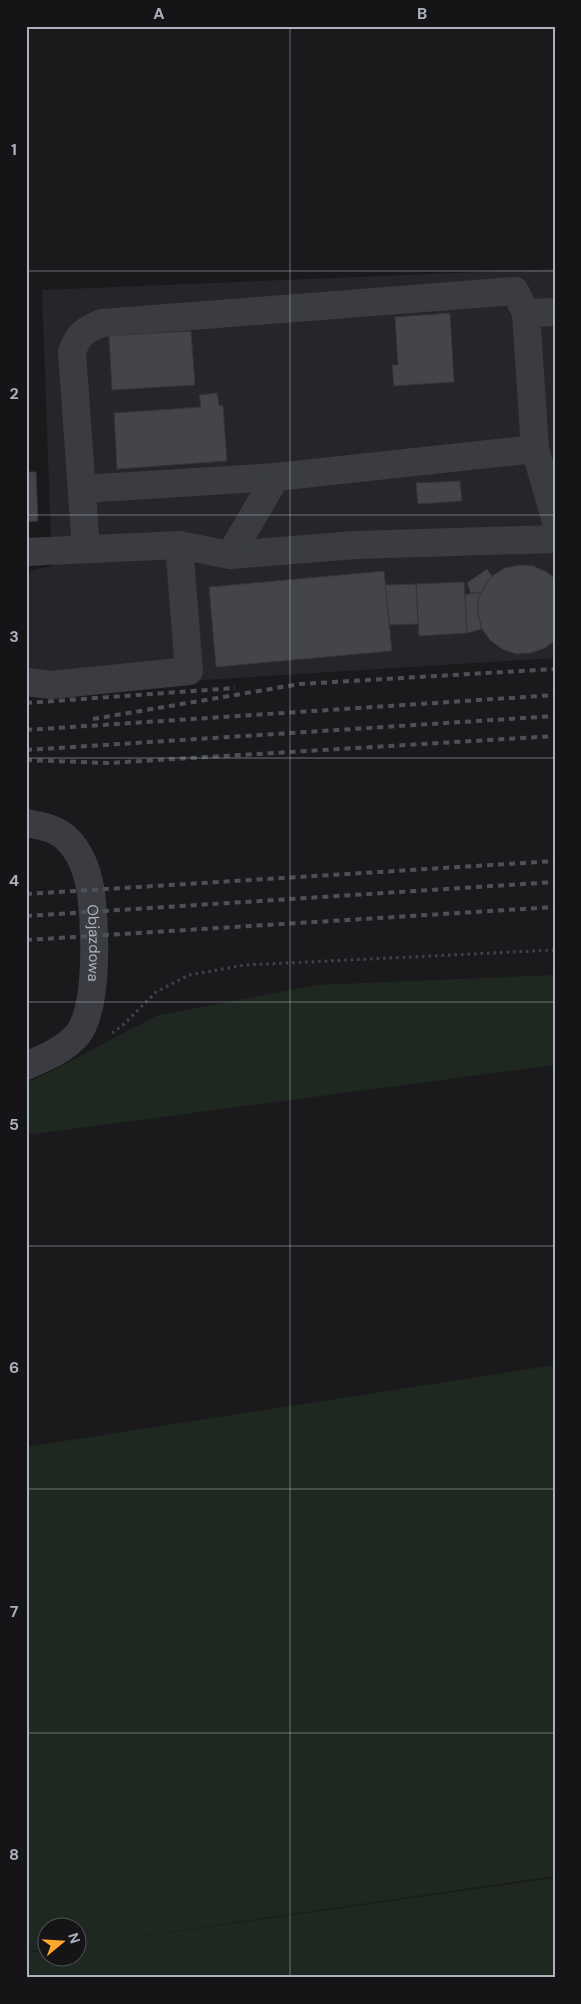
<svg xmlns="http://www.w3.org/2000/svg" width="581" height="2004" font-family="'DM Sans',sans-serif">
	<rect width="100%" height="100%" fill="#1a1a1c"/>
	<path fill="#26262a" d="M555,269V658L26,691V572L52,566L42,290Z"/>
	<g fill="#1f2820">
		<path d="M555,975V1065L26,1135V1082L40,1077L156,1016L316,985Z"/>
		<path d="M555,1365V1876L78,1945V1926H48L47,1949L26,1952V1447Z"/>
		<path d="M555,1878V1978H26V1953L47,1950L48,1956H78V1945Z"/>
	</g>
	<g fill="#44454a" stroke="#343439">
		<path d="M450,313L454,382L394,386L392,365H398L395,317Z"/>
		<path d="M191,331L195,385L112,390L109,336Z"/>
		<path d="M217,393L219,405L223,406L227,461L117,469L114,413L201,407L199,395Z"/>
		<path d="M26,472H36L38,521L26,522Z"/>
		<path d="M460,481L462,501L418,504L416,483Z"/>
		<path d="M519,565L533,566L547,572L555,579V640L545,648L531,653L516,654L502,649L490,640L482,629L478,615V600L484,587L492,576L505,568Z"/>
		<path d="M487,569L492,576L484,587L481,593H471L467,583Z"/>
		<path d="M384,571L392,651L216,667L209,587Z"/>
		<path d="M464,582L467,633L419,636L416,584Z"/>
		<path d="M416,584L418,624L390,625L385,585Z"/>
		<path d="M471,593H481L478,600V615L482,629L467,633L465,595Z"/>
	</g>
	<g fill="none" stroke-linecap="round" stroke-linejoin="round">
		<path stroke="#404349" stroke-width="3" stroke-dasharray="2.5 4" stroke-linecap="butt" d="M112,1033L124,1024L156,992L189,975L245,965L555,950"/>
		<g stroke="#3a3c42" stroke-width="28">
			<path d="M535,449L555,518"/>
			<path d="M82,489L276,477"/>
			<path d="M86,549L72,352C78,334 85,330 102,323L515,291L526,313"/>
			<path d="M26,552L179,545L230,555L356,545L555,539"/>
			<path d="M230,555L276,477L535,449L526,313L555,312"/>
			<path d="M26,682L51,685L189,671L179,545"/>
			<path id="s1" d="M26,823C41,826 57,828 68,840C81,853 88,874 91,892C95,926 99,1006 78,1034C65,1050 44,1058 26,1066"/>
		</g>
		<g stroke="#4d5157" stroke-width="4" stroke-dasharray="6 5" stroke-linecap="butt">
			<path d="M26,703L235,688"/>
			<path d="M93,719L300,684L555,669"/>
			<path d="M26,730L555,695"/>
			<path d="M26,750L555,716"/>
			<path d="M26,760L108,763L555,736"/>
			<path d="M26,894L555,861"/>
			<path d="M26,916L555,882"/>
			<path d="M26,940L555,907"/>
		</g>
	</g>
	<path fill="none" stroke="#abb2bd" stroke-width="1" stroke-opacity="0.55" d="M290,26V1978M26,271H555M26,515H555M26,758H555M26,1002H555M26,1246H555M26,1489H555M26,1733H555"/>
	<g text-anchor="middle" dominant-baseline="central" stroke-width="5" stroke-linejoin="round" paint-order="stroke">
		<g font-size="15" fill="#abb2bd" stroke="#151518">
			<text stroke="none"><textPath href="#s1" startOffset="155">Objazdowa</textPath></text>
		</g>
	</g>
	<rect width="581" height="2004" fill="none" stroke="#151518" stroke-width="55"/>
	<g transform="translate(62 1942) rotate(72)"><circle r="24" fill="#151518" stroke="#51545a"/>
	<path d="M0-4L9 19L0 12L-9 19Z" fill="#ffa72f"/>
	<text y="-8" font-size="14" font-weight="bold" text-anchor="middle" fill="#abb2bd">N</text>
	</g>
	<rect x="28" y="28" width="526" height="1948" fill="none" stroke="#abb2bd" stroke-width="2"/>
	<g font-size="16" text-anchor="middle" font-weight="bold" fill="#abb2bd">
		<text x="159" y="19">A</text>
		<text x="422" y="19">B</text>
		<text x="14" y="155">1</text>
		<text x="14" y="399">2</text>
		<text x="14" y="642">3</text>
		<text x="14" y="886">4</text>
		<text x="14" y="1130">5</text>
		<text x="14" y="1373">6</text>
		<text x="14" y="1617">7</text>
		<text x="14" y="1860">8</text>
	</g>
</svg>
